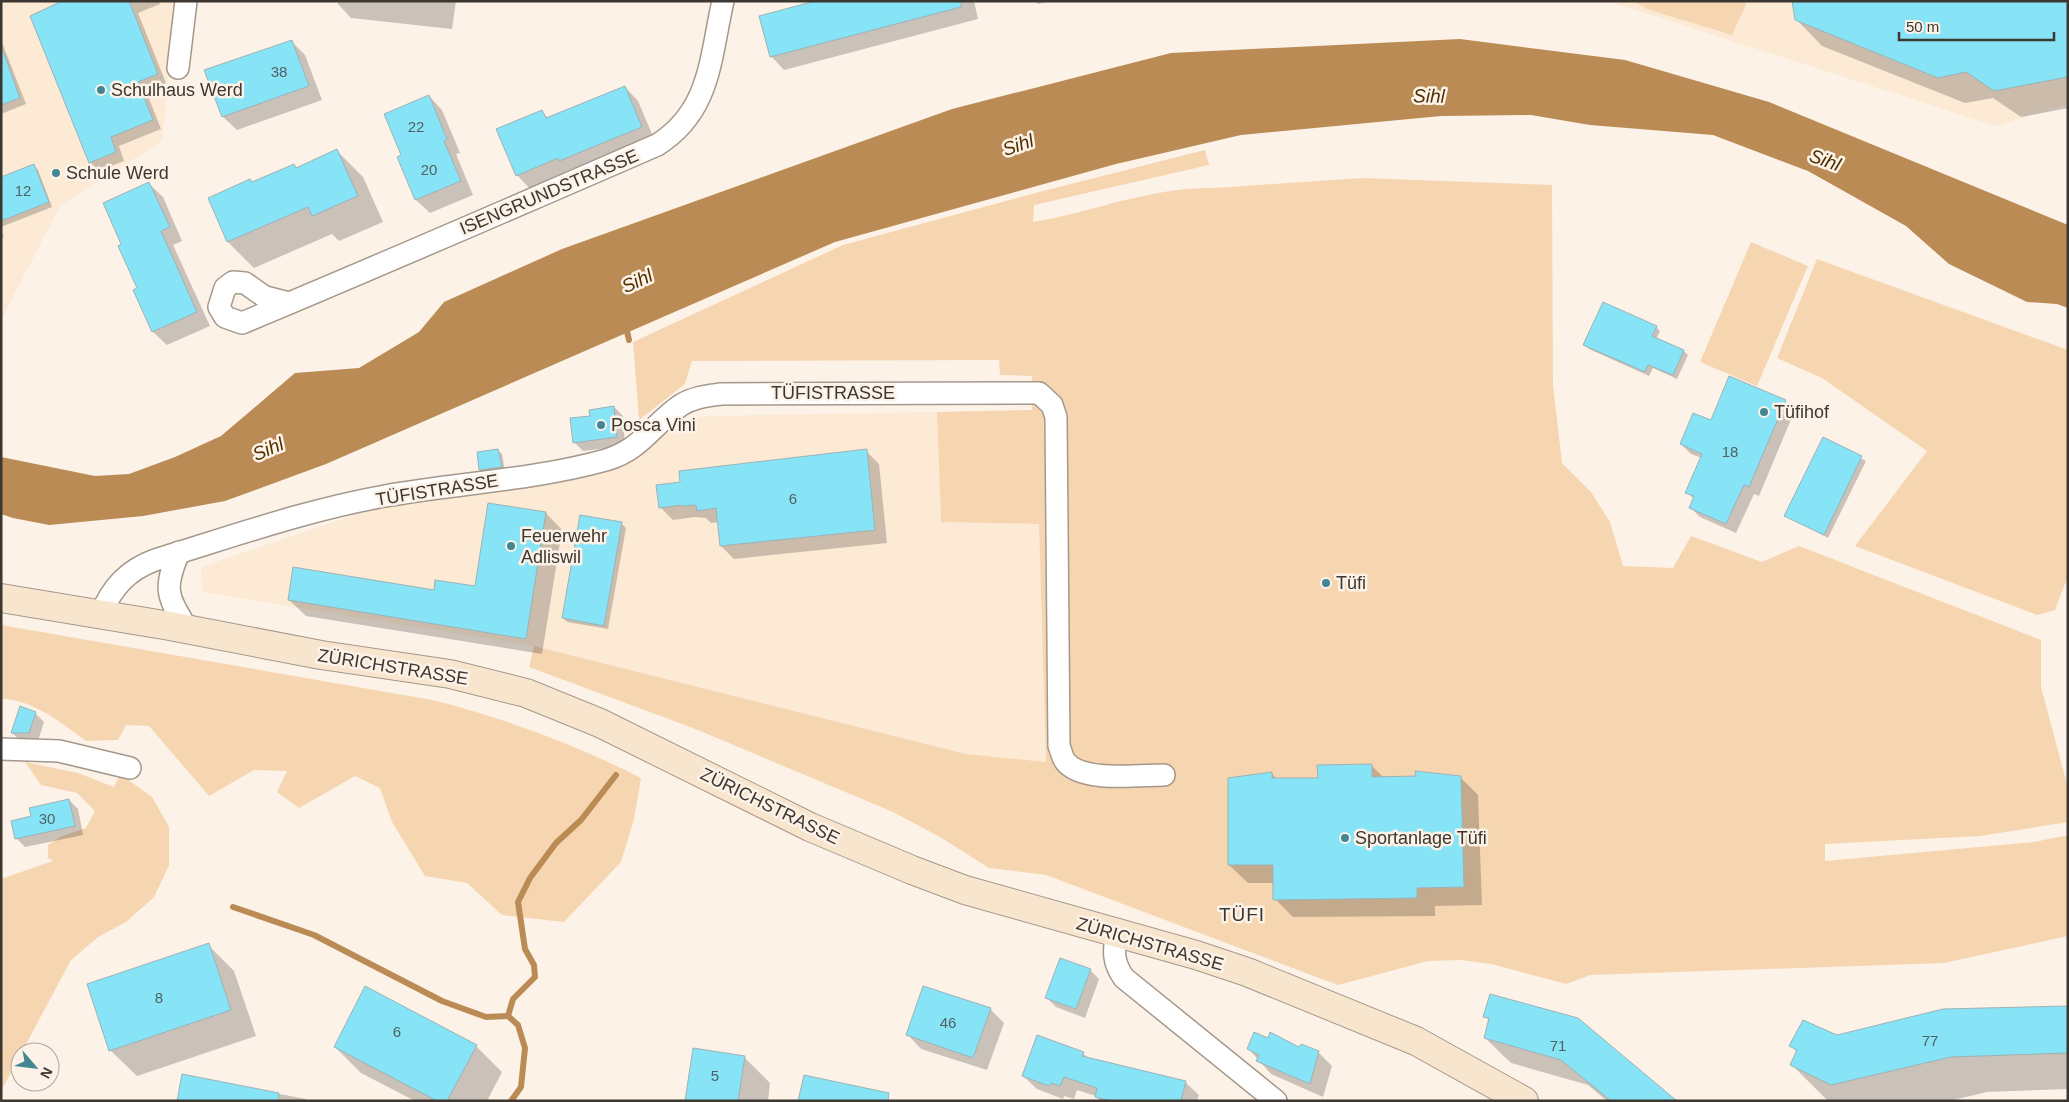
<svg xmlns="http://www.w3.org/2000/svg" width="2069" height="1102" font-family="Helvetica,sans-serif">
	<rect width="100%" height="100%" fill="#fdf2e7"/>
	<g fill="#fdead5">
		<path d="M1,1H176L162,141L60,206L1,320Z"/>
		<path d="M1608,1H2068V104L1996,126Z"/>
		<path d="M937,412L941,522L1039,524L1046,762L966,754L534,646L202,592L201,567L360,513L573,464L706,416Z"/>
	</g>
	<g fill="#f6d5b1">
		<path d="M1633,1H1742L1746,4L1732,35L1647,9Z"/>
		<path d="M1205,150L1209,165L1034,205L1033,222C1095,212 1148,187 1214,188L1362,178L1552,185L1553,385L1562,463L1591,492L1610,522L1623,566L1673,568L1691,536L1762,562L1799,546L2041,640V687L2068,788V822L1980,836L1825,844V861L2034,842L2068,835V936L1944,963L1590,975L1566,984L1491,964L1461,960L1428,961L1338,985L1046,875L989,868L940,837L893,812L693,728L529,667L534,646L966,754L1046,762L1039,524L941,522L937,412L1032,410V376L1000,375L999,360L692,361L685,384L639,420L633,342L843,245L1043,191Z"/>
		<path d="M1751,242L1808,266L1757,386L1700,362Z"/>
		<path d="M1817,259L2068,350V576L2055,610L2037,615L1855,546L1927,451L1822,378L1777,358Z"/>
		<path d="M1,625L432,700C504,718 575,744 641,778L634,819L621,862L564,922L502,915L467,883L425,876L392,822L380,788L355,776L299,808L277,792L287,771L254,770L209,796L149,726L126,725L118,740L86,741C64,724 30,698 1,699Z"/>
		<path d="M25,762L78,773L114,787L120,774L152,797L169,827V865L154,897L126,922L98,937L71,960L1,1091V879L53,861L48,858V845L60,837L86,828L95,811L77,793L41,785Z"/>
	</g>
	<path fill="#ba8b54" d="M1460,39L1625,60L1769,102L2068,225V308L2057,304L2027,302L1949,264L1906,226L1808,171L1713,135L1590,125L1531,115L1441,116L1241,135L1116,164L835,242L326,464L225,501L143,516L49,525L13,518L1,514V457L95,476L129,474L175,457L221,436L295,373L359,368L419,332L444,302L562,249L952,109L1171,53Z"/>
	<g fill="#0003">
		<path d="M65,1H159L160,4L138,13L166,83L146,91L161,129L119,146L124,161L99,171L90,162Z"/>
		<path d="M338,1H456L452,29L351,18L338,4Z"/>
		<path d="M819,1H974L978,19L784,70L771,56Z"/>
		<path d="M1035,1H1050L1038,4Z"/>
		<path d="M2068,1V108L2021,117L1993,98L1965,103L1822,46L1796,19Z"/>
		<path d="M1,40L26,104L1,114Z"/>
		<path d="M291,41L305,55L322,100L237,130L223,117Z"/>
		<path d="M625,87L638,101L655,141L530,189L517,175L542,112L549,119Z"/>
		<path d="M429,96L442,110L460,153L456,154L473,195L430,213L416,200L399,157L402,156Z"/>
		<path d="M337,151L363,177L383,222L339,241L332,234L254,268L228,242L210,198L253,183L294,165L297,168Z"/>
		<path d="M34,166L38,170L52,207L1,227V189Z"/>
		<path d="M149,184L163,197L182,241L173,245L210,326L167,345L153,332L135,290L139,289L123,245Z"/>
		<path d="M1,229L4,237L1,238Z"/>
		<path d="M1656,327L1660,331L1656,339L1684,351L1688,355L1677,379L1653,368L1649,376L1589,349L1585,345Z"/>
		<path d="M1785,401L1795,410L1759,496L1754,494L1736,533L1700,517L1690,507L1694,499L1687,492L1702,458L1691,454L1681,444L1712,422Z"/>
		<path d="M614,407L623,416L625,446L583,451L574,442Z"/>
		<path d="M1824,439L1866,461L1828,538L1786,515Z"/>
		<path d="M498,450L502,454L505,471L484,474L480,470Z"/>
		<path d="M866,451L879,464L887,543L734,559L721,546L719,522L711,523L706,518L695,517L673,520L660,507L681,483Z"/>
		<path d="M489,505L546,513L562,530L542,654L306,616L289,600L476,588Z"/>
		<path d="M622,524L626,528L608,629L567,622L563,618Z"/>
		<path d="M35,713L44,722L38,741H21L12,733Z"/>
		<path d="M1371,765L1384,778L1460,777L1478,795L1482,905L1435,906V916L1293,917L1275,899L1274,883H1248L1229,865L1272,774L1277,779H1319Z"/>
		<path d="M69,800L78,809L83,835L25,847L16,838Z"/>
		<path d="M208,945L234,971L256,1036L137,1076L110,1050Z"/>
		<path d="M1090,970L1099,979L1085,1018L1056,1007L1047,998Z"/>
		<path d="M1491,995L1675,1101H1607L1588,1085L1511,1063L1485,1038L1490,1022L1485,1016Z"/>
		<path d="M2068,1007V1089L1987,1092L1949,1101H1828L1791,1064L1798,1053L1791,1046L1836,1036Z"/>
		<path d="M990,1009L1004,1023L987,1070L921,1049L908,1035Z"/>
		<path d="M476,1046L502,1072L487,1101H415L361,1073L335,1047Z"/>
		<path d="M1248,1048L1300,1049L1318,1052L1332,1066L1323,1097L1271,1074Z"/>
		<path d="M1083,1053L1089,1059L1185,1082L1199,1095L1197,1101H1100L1096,1096L1077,1090L1074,1099L1064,1096L1063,1099L1037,1089L1023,1076Z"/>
		<path d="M744,1057L770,1083L768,1101H686Z"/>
		<path d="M183,1076L306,1099L308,1101H178Z"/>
	</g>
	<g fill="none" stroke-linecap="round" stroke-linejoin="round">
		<g stroke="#ba8b54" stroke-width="6">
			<path d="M626,327L629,340"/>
			<path d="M233,907L314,935L442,1001L486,1017L508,1016"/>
			<path d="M511,1101L521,1087L525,1048L518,1025L508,1016L513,999L535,977L534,965L525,949L518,902L530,878L556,843L581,820L616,775"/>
		</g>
	</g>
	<g fill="#87e3f6" stroke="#9db2b6">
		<path d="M62,1H129L158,74L138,82L153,120L111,137L116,152L89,163L30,16Z"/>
		<path d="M815,1H961V7L770,57L759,16Z"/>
		<path d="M1792,1H2068V77L1994,91L1966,72L1938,78L1795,20Z"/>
		<path d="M292,40L309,86L222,117L204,70Z"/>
		<path d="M3,51L20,98L1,105V52Z"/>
		<path d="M625,86L642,127L559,161L558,158L516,176L496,129L542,110L546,118Z"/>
		<path d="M429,95L447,139L444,141L461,181L415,200L397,157L401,155L384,114Z"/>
		<path d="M337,149L358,196L312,216L308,207L227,242L208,198L250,179L252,182L294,164L296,168Z"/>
		<path d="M34,164L49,202L1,221V177Z"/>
		<path d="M149,182L170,227L161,231L197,312L152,332L133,290L137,288L118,246L121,244L103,203Z"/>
		<path d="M1603,302L1657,326L1652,336L1684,350L1673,375L1648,365L1645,372L1583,345Z"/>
		<path d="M1729,376L1786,400L1749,487L1744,485L1726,524L1689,508L1694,496L1685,493L1702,454L1680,444L1693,413L1711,420Z"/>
		<path d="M614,406L617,437L573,443L570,418L590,416L589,410Z"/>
		<path d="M1823,437L1862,456L1824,535L1784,516Z"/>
		<path d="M498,449L502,467L479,470L477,452Z"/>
		<path d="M867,449L875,530L720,546L716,508L697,511L696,505L682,506V505L659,508L656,485L680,482L679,471Z"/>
		<path d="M488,503L546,512L526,639L288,600L293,567L434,590L435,580L475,586Z"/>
		<path d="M580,515L622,522L604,626L562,618Z"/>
		<path d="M20,706L36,712L29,733H11Z"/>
		<path d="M1372,764V777L1416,776L1415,771L1461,776L1464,887L1417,888V898L1273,900V865H1228V778L1272,772V778H1318L1317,765Z"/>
		<path d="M69,799L75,826L15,839L11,821L31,816L29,808Z"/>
		<path d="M209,943L231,1010L109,1051L87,984Z"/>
		<path d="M1060,958L1091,969L1076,1009L1045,998Z"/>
		<path d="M365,986L477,1045L447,1101H437L334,1047Z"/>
		<path d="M923,986L991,1008L973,1058L906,1035Z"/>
		<path d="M1490,994L1578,1018L1677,1101H1611L1561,1060L1484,1038L1489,1018L1483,1017Z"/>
		<path d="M2068,1006V1053L1951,1057L1831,1085L1790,1065L1797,1050L1789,1046L1803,1020L1837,1035L1943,1009Z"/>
		<path d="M1254,1032L1268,1038L1270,1032L1299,1047L1301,1044L1319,1051L1310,1084L1256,1061L1259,1055L1247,1049Z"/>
		<path d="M1037,1035L1084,1052L1082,1056L1186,1081L1181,1101H1111L1095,1097L1097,1088L1064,1077L1060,1086L1051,1083L1049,1086L1022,1076Z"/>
		<path d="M693,1048L745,1056L738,1101H685Z"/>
		<path d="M182,1074L279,1093L278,1101H177Z"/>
		<path d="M804,1075L889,1093L888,1101H798Z"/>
	</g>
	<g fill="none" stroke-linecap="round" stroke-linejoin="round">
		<defs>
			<g id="minor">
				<path d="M178,68L186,1"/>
				<path d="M289,303L265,297L245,283L233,282L225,288L219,307L225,317L242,323C381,265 519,205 657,145C711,111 710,58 723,1"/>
				<path d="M179,552C163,590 167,595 187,629"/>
				<path d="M101,614C112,587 128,570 155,560C231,537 306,510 385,496C458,483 534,480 606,460C641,450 653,424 681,405C694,397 707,396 721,394L1039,393L1052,405L1056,417L1059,746C1061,750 1062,757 1065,761C1081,783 1139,775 1164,775"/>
				<path d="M1,749L59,751L130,768"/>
				<path d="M1117,933C1113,951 1113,963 1124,978L1276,1101"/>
			</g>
			<path id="secondary" d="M1,598L170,626L321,655L450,674L526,693L600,723L810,827L912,870L965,890L1196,955L1247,972L1416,1041L1524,1101"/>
		</defs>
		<use href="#minor" stroke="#a5988b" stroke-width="24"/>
		<use href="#secondary" stroke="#a5988b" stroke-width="30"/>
		<use href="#minor" stroke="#fff" stroke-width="21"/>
		<use href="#secondary" stroke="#f8e5ce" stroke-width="28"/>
	</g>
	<g fill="#428694" stroke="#fdf2e7" stroke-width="2">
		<circle cx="101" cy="90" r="5"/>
		<circle cx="56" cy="173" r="5"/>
		<circle cx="1764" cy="412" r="5"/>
		<circle cx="601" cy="425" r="5"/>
		<circle cx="511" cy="546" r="5"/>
		<circle cx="1326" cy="583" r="5"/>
		<circle cx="1345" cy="838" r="5"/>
	</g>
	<g text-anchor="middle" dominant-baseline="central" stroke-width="5" stroke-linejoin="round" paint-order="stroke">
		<g font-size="15" fill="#506263">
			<text x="279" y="71">38</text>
			<text x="416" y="126">22</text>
			<text x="429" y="169">20</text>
			<text x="23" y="190">12</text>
			<text x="1730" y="451">18</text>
			<text x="793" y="498">6</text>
			<text x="47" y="818">30</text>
			<text x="159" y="997">8</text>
			<text x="948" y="1022">46</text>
			<text x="397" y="1031">6</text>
			<text x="1930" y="1040">77</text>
			<text x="1558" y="1045">71</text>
			<text x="715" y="1075">5</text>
		</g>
		<g font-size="18" fill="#3d3732" stroke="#fdf2e7" text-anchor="start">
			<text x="111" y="90">Schulhaus Werd</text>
			<text x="66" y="173">Schule Werd</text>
			<text x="1774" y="412">Tüfihof</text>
			<text x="611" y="425">Posca Vini</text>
			<text x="521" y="536">Feuerwehr<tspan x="521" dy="21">Adliswil</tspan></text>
			<text x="1336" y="583">Tüfi</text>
			<text x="1355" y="838">Sportanlage Tüfi</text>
		</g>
		<g font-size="18" fill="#3d3732" stroke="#fdf2e7">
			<text transform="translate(549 192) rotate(-23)">ISENGRUNDSTRASSE</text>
			<text x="833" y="393">TÜFISTRASSE</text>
			<text transform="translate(437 490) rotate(-9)">TÜFISTRASSE</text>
			<text transform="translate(393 667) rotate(9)">ZÜRICHSTRASSE</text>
			<text transform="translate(770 806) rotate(26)">ZÜRICHSTRASSE</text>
			<text transform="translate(1150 944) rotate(16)">ZÜRICHSTRASSE</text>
		</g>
		<g font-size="19" font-style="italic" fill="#503002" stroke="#fdf2e7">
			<text transform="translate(1429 96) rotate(1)">Sihl</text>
			<text transform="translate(1018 145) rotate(-19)">Sihl</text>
			<text transform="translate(1825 160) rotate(20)">Sihl</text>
			<text transform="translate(637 281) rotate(-25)">Sihl</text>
			<text transform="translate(268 449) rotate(-23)">Sihl</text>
		</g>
		<g font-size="19" letter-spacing="1" fill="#3d3732" stroke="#fdf2e7">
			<text x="1242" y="914">TÜFI</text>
		</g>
	</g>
	<rect width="2069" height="1102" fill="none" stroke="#3d3732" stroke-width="5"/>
	<g transform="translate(35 1067) rotate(118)"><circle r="24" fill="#fdf2e7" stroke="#b0a79f"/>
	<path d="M0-4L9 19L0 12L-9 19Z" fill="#428694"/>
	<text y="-8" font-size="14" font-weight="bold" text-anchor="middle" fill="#3d3732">N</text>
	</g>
	<path d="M1899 32v8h155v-8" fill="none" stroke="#3d3732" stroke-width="2.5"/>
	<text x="1906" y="32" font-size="15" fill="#3d3732" stroke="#fdf2e7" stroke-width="4" paint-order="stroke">50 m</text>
</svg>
